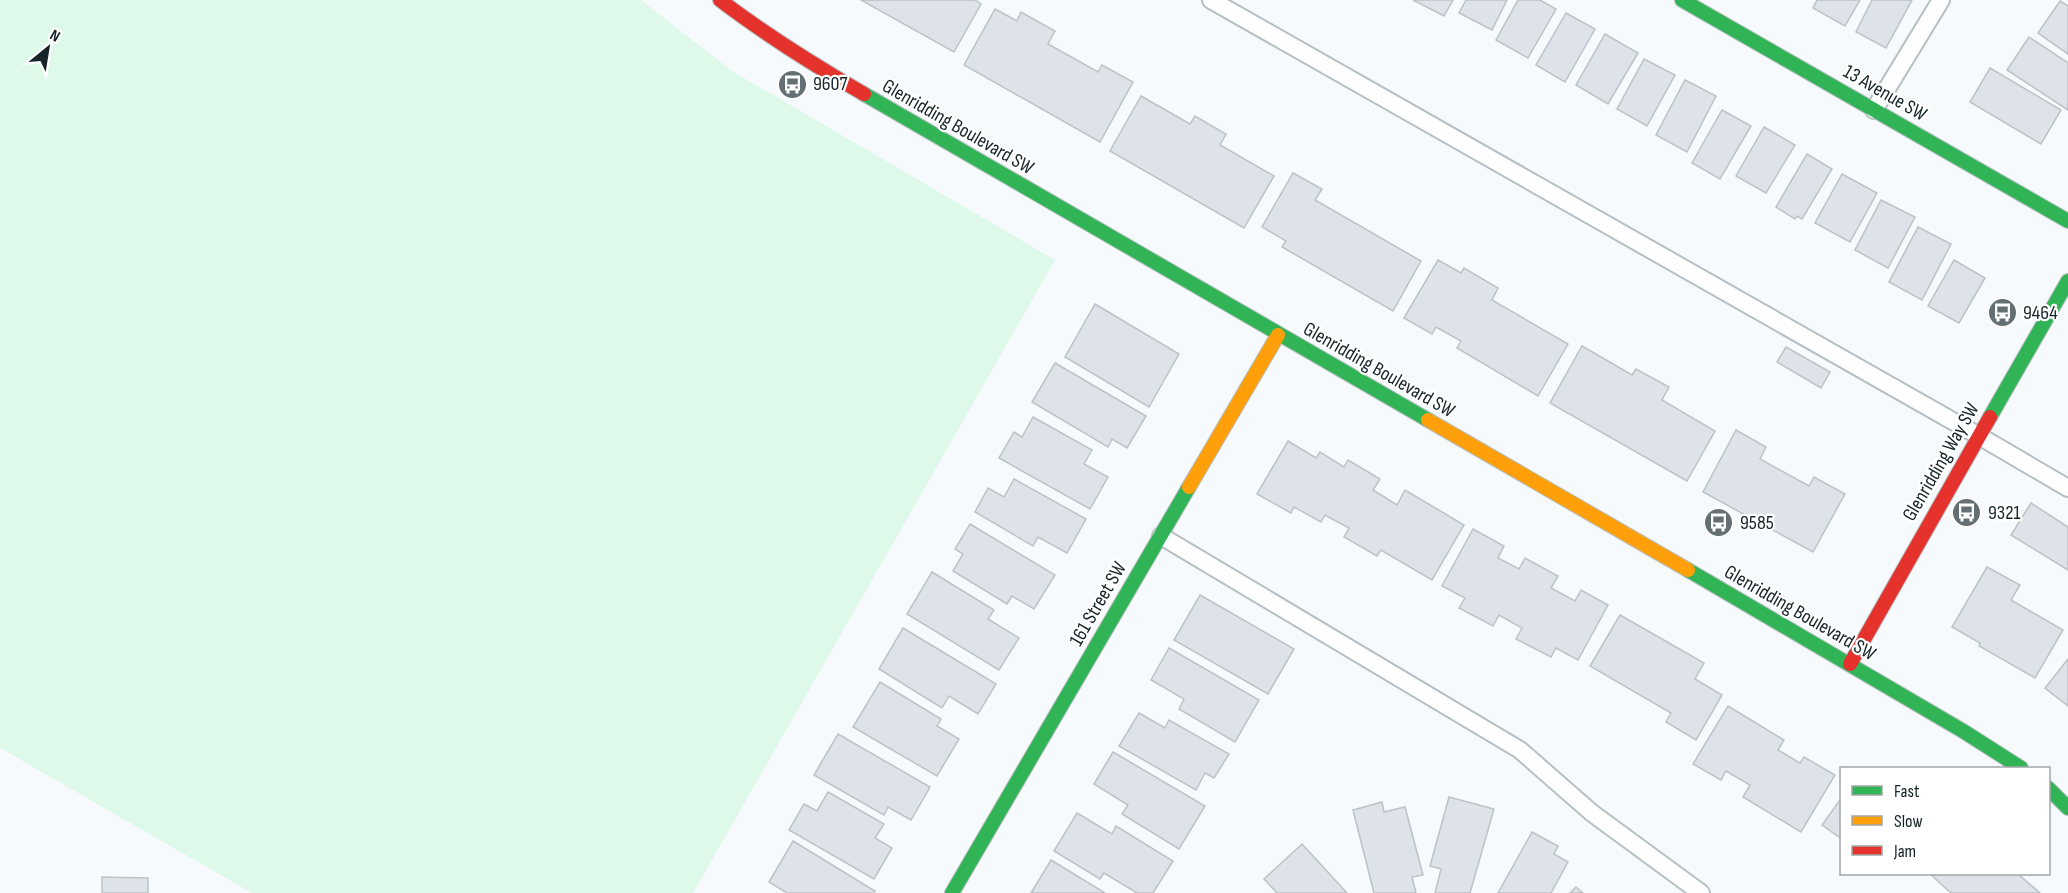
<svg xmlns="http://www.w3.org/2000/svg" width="2068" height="893" font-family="'Sofia Sans Condensed',sans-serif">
	<rect width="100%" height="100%" fill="#f6fafc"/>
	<path fill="#def8ea" d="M0,0H641L732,71L1055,260L693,893H252L0,748Z"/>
	<g fill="#dde3e9" stroke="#bcc2c7" stroke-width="1.5">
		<path d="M861,0H975L981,4L954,52Z"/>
		<path d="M1413,0H1453L1444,16Z"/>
		<path d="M1466,0H1507L1492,30L1459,13Z"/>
		<path d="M1518,0H1540L1556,9L1528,58L1496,40Z"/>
		<path d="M1817,0H1860L1845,26L1813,8Z"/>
		<path d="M1872,0H1912L1886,48L1856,32Z"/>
		<path d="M2060,1L2068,6V54L2038,33Z"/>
		<path d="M995,9L1017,21L1021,12L1055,31L1048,44L1098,72L1102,65L1133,82L1100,142L964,65Z"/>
		<path d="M1566,13L1595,29L1565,82L1536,65Z"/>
		<path d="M1605,34L1638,53L1608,104L1576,85Z"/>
		<path d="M2029,37L2068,63V110L2007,70Z"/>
		<path d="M1644,59L1675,75L1647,126L1617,109Z"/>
		<path d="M1990,68L2061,110L2041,144L1970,102Z"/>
		<path d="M1685,80L1716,96L1687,152L1656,135Z"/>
		<path d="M1141,96L1190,124L1195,116L1226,134L1220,145L1274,176L1244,228L1110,151Z"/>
		<path d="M1722,110L1751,126L1720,179L1692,163Z"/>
		<path d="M1764,127L1795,145L1766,193L1736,176Z"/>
		<path d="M1807,154L1832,169L1802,219L1797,216L1795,219L1776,207Z"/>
		<path d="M1293,173L1322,189L1315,200L1421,261L1393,311L1282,247L1286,241L1262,227Z"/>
		<path d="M1842,174L1877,193L1850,242L1815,223Z"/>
		<path d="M1881,200L1915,217L1888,268L1855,250Z"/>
		<path d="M1918,227L1951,244L1922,300L1889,282Z"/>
		<path d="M1438,260L1461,273L1464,268L1498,288L1492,300L1568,344L1538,396L1457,348L1461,341L1436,327L1432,334L1404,318Z"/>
		<path d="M1954,260L1985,278L1959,323L1928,306Z"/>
		<path d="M1095,304L1179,354L1149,407L1065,357Z"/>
		<path d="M1582,346L1632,375L1636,369L1669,387L1662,400L1715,431L1687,481L1550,403Z"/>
		<path d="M1786,347L1830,372L1821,388L1777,362Z"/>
		<path d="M1055,363L1146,416L1127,448L1112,439L1108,447L1032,402Z"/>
		<path d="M1033,417L1092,450L1084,464L1108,477L1090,509L999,458L1014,432L1022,437Z"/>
		<path d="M1736,430L1766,447L1760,459L1809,486L1814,477L1845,494L1813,552L1703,492Z"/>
		<path d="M1288,441L1316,458L1320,452L1344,467L1348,460L1380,479L1373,490L1397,505L1405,490L1464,525L1432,580L1381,550L1377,556L1344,537L1349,528L1325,515L1321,522L1294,507L1291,513L1257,494Z"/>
		<path d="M1014,479L1086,519L1067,553L1038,537L1033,546L975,512L988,488L1004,497Z"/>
		<path d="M2031,503L2068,527V570L2011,535Z"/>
		<path d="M970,524L1055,575L1034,609L1012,596L1007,604L953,571L963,554L955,549Z"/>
		<path d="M1473,529L1504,546L1498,558L1519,569L1525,558L1558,576L1551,588L1575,601L1581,590L1608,605L1578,660L1556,648L1551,657L1516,639L1522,628L1499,615L1493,626L1459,608L1465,598L1442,586Z"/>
		<path d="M1987,567L2020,585L2011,600L2063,630L2035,678L1979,646L1980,643L1952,627Z"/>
		<path d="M932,572L994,610L988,619L1019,638L999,670L907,614Z"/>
		<path d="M1200,595L1294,649L1268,694L1174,640Z"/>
		<path d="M1620,615L1704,663L1695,679L1722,695L1696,740L1666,722L1671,713L1590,666Z"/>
		<path d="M903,628L996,684L978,714L949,696L942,708L879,669Z"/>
		<path d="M1169,648L1259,700L1235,742L1179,709L1184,699L1151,680Z"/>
		<path d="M2068,659V706L2045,688Z"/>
		<path d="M880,682L941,719L937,726L959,739L937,776L853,727Z"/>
		<path d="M1728,706L1784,740L1778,750L1800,763L1804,757L1835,775L1801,832L1743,797L1750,785L1726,771L1721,780L1693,764Z"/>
		<path d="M1139,713L1165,728L1169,720L1229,754L1214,778L1205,773L1196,790L1119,746Z"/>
		<path d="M838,734L930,787L911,820L888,807L884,815L814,775Z"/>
		<path d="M1113,752L1205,806L1179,849L1122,814L1128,805L1094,784Z"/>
		<path d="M828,792L884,824L875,838L892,848L874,879L789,830L804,804L817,811Z"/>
		<path d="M1449,797L1494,809L1470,893H1435L1441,869L1430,866Z"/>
		<path d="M1842,797V839L1822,825Z"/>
		<path d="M1382,802L1384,812L1405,807L1423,875L1412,877L1416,893H1374L1353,810Z"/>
		<path d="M1077,813L1112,834L1116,826L1173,861L1153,893H1137L1104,873L1100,879L1054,851Z"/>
		<path d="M1532,832L1558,846L1554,854L1568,862L1551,893H1498Z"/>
		<path d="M793,841L875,891L874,893H787L769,882Z"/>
		<path d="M1302,844L1347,893H1277L1264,879Z"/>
		<path d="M1051,860L1105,893H1031Z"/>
		<path d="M1930,874H2018L2040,893H1951Z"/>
		<path d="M102,877L148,878V893H102Z"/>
		<path d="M1576,887L1583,893H1570Z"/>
	</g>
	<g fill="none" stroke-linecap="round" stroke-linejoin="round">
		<defs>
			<g id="lane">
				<path d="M1211,0L1979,436L2068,488"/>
				<path d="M1874,110L1941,0"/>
				<path d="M1161,536L1520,750L1592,813L1701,893"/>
			</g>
			<g id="fast">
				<path d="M1682,0L2068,221"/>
				<path d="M864,94L1428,420"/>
				<path d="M1990,417L2068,281"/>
				<path d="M1688,570L1963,731L2021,768"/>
				<path d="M2048,788L2068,808"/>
				<path d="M952,893L1189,487"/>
			</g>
			<g id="slow">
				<path d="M1428,420L1688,570"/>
				<path d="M1189,487L1278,335"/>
			</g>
			<g id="jam">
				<path d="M720,0C766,35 814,65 864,94"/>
				<path d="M1850,664L1990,417"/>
			</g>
		</defs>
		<use href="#lane" stroke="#b6bfc2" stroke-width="20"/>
		<use href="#fast" stroke="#b6bfc2" stroke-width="16"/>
		<use href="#slow" stroke="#b6bfc2" stroke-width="16"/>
		<use href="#jam" stroke="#b6bfc2" stroke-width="16"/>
		<use href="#lane" stroke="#fefeff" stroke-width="16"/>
		<use href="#fast" stroke="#30b455" stroke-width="14"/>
		<use href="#slow" stroke="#ff9f0a" stroke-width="14"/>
		<use href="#jam" stroke="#e5322d" stroke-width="14"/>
	</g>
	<defs>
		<symbol id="bus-disc" viewBox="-11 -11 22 22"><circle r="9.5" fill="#646f73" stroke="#fff"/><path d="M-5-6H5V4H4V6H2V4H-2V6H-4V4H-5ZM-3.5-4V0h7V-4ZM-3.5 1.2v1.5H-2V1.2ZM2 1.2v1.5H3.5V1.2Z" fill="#fff"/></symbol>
	</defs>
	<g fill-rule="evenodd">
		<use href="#bus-disc" x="776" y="68" width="33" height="33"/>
		<use href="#bus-disc" x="1986" y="296" width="33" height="33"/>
		<use href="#bus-disc" x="1950" y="496" width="33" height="33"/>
		<use href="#bus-disc" x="1702" y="506" width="33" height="33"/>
	</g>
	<g text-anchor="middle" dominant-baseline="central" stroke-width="4.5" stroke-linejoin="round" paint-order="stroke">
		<g font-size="20" fill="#152429" stroke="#fff" text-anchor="start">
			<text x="813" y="84">9607</text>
			<text x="2023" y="313">9464</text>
			<text x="1988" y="513">9321</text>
			<text x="1740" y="523">9585</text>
		</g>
		<g font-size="20" fill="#152429" stroke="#fff">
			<text transform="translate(1885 93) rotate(30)">13 Avenue SW</text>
			<text transform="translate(958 127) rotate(30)">Glenridding Boulevard SW</text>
			<text transform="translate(1379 370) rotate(30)">Glenridding Boulevard SW</text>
			<text transform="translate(1941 462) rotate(-60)">Glenridding Way SW</text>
			<text transform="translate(1098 604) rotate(-60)">161 Street SW</text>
			<text transform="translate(1800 613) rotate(30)">Glenridding Boulevard SW</text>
		</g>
	</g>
	<rect x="1840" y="767" width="210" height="108" fill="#ffffff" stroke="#a1a7a9" stroke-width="1.5"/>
	<rect x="1852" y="786" width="30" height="9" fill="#30b455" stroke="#a1a7a9" stroke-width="1.5"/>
	<text x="1894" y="797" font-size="18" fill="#152429">Fast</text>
	<rect x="1852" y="816" width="30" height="9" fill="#ff9f0a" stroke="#a1a7a9" stroke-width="1.5"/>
	<text x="1894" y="827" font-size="18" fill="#152429">Slow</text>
	<rect x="1852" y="846" width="30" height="9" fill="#e5322d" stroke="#a1a7a9" stroke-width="1.5"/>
	<text x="1894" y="857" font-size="18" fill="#152429">Jam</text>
	<g transform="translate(48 48) rotate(30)" stroke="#ffffff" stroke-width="4.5" paint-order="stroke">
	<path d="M0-4.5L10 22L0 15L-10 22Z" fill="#152429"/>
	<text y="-9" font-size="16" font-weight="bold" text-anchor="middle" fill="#152429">N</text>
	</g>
</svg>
